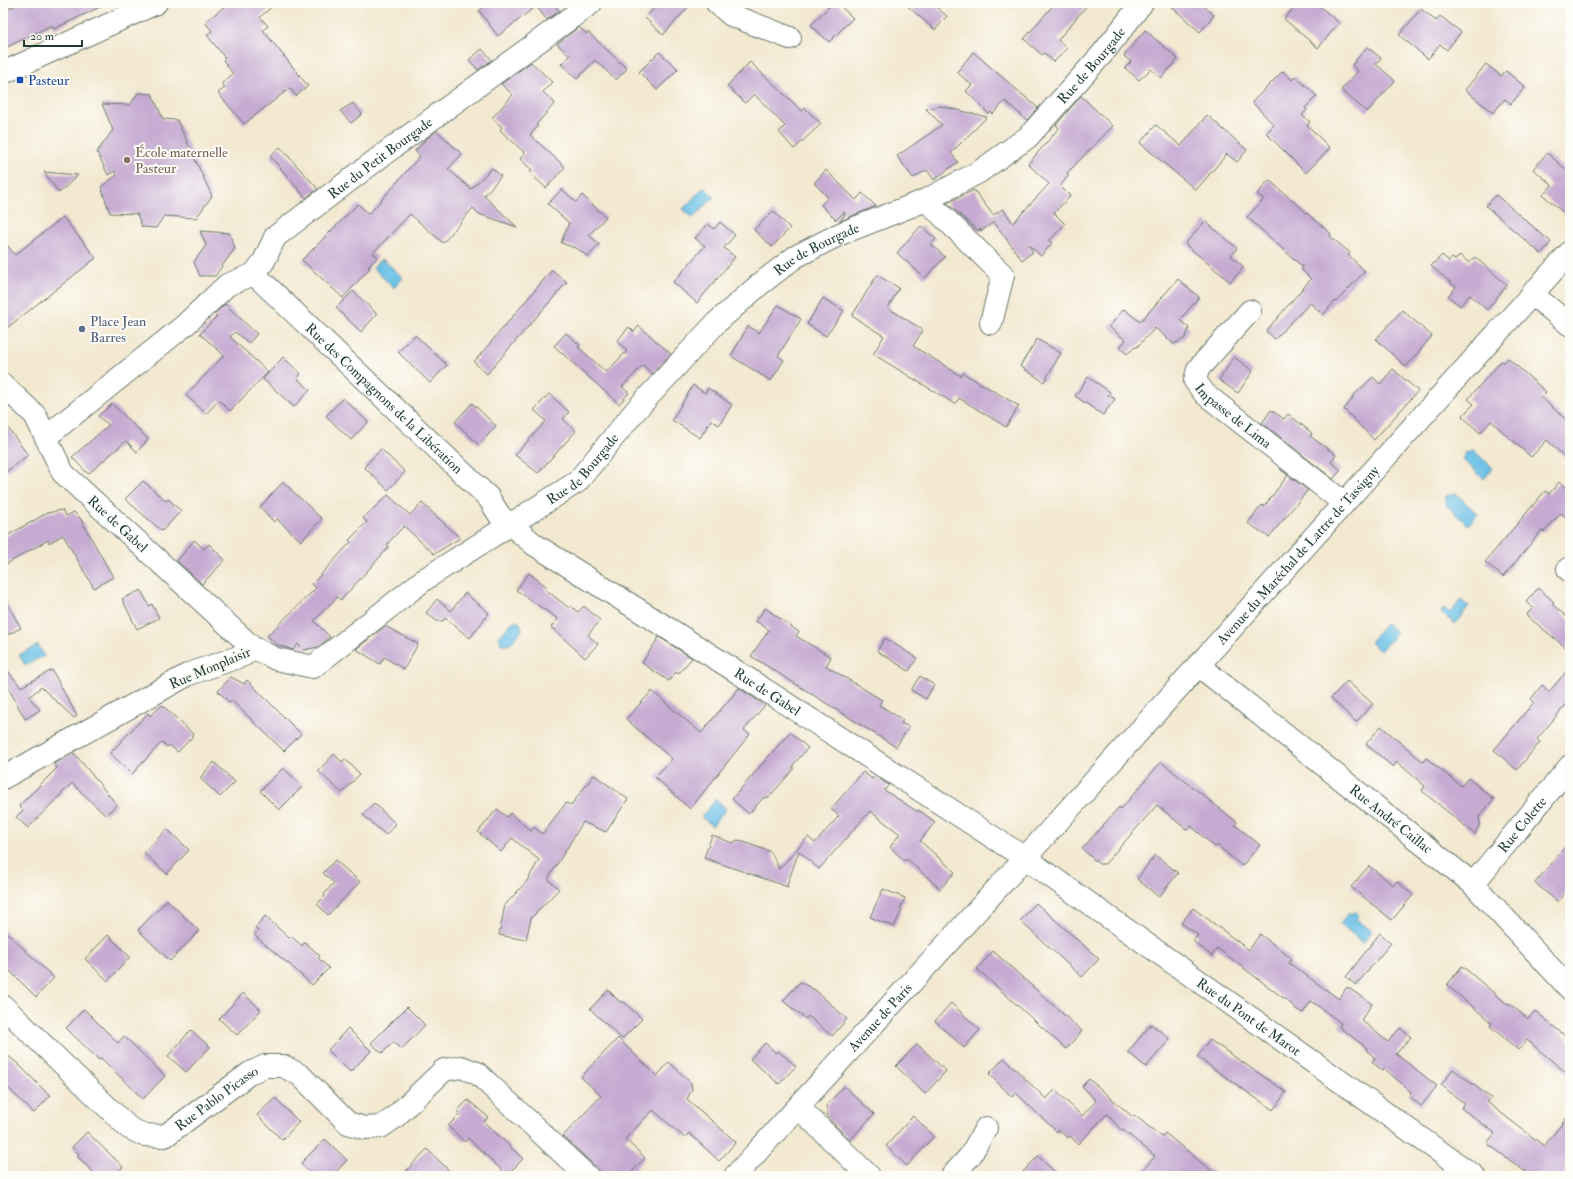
<svg xmlns="http://www.w3.org/2000/svg" width="1573" height="1179" font-family="'IM FELL Double Pica',serif">
	<rect width="100%" height="100%" fill="#fdfcf7"/>
	<filter id="ink" filterUnits="userSpaceOnUse"><feTurbulence type="fractalNoise" baseFrequency=".025" numOctaves="2"/><feDisplacementMap in="SourceGraphic" scale="8" xChannelSelector="R" yChannelSelector="G"/><feConvolveMatrix kernelMatrix="1 2 1 2 8 2 1 2 1" color-interpolation-filters="sRGB"/></filter>
	<filter id="wash" filterUnits="userSpaceOnUse"><feTurbulence type="fractalNoise" baseFrequency=".012" numOctaves="4" result="noise"/><feDisplacementMap in="SourceGraphic" scale="16" xChannelSelector="R" yChannelSelector="G"/><feGaussianBlur stdDeviation="0.9" result="paint"/><feColorMatrix in="noise" values="0 0 0 0 0 0 0 0 0 0 0 0 0 0 0 0 0 1.4 0 .05"/><feComposite in="paint" operator="in"/></filter>
	<g filter="url(#wash)">
		<rect width="100%" height="100%" fill="#f3e8d0"/>
		<g fill="#69c0e6" stroke="#447e8d">
			<path d="M704,187L714,197L693,218L683,209Z"/>
			<path d="M381,259L383,261L384,260L403,278L394,288L373,268Z"/>
			<path d="M1472,449L1493,468L1484,479L1463,460L1464,458V453L1470,452Z"/>
			<path d="M1455,493L1478,514L1468,525L1445,504L1447,502L1445,499L1446,496L1449,495L1453,496Z"/>
			<path d="M1461,600L1469,606L1455,624L1441,613L1444,608L1450,613Z"/>
			<path d="M516,621L520,623L522,630L509,645L501,644L499,637L512,622Z"/>
			<path d="M1386,623L1397,633L1380,651L1370,642Z"/>
			<path d="M38,645L44,656L25,665L19,655Z"/>
			<path d="M716,799L726,809L712,826L701,817Z"/>
			<path d="M1354,911L1359,915L1356,919L1372,931L1363,943L1340,924L1349,913L1351,915Z"/>
		</g>
		<g id="blocks">
			<g fill="#c6aad2">
				<path d="M21,3H108L54,29L52,25L3,49V11Z"/>
				<path d="M229,3H276L260,17L268,26L263,30L308,86L296,96L290,88L244,124L218,93L225,88L222,83L233,74L223,60L225,58L207,35L212,31L205,22Z"/>
				<path d="M489,3H553L559,11L547,20L536,6L498,36L479,11Z"/>
				<path d="M659,3H692L663,35L645,18Z"/>
				<path d="M833,3H837L853,18L829,42L811,25Z"/>
				<path d="M904,3H931L947,16L935,30Z"/>
				<path d="M1055,3H1089L1058,40L1067,48L1054,62L1044,53L1042,55L1024,39Z"/>
				<path d="M1167,3H1201L1214,15L1200,32Z"/>
				<path d="M1298,3H1316L1339,23L1318,48L1284,19Z"/>
				<path d="M1421,9L1436,21L1440,16L1461,32L1447,50L1440,44L1428,59L1399,35Z"/>
				<path d="M579,27L587,34L588,32L627,69L616,80L595,60L577,79L561,64L570,56L557,44Z"/>
				<path d="M1145,30L1178,59L1161,78L1151,69L1139,80L1125,68L1131,62L1124,56Z"/>
				<path d="M1367,47L1381,58L1376,64L1395,81L1367,112L1341,90L1358,71L1352,65Z"/>
				<path d="M482,49L492,60L478,70L469,60Z"/>
				<path d="M659,52L678,69L657,90L639,72Z"/>
				<path d="M973,52L1038,108L1027,120L1005,101L993,114L991,112L989,114L966,91L972,85L957,72Z"/>
				<path d="M531,62L552,82L543,92L555,103L536,125L538,126L530,135L565,167L546,188L530,173L532,170L520,159L525,153L500,130L502,127L492,118L513,95L501,84Z"/>
				<path d="M750,62L802,111L805,108L821,124L794,149L779,132L785,126L754,94L745,103L727,86Z"/>
				<path d="M1486,64L1501,76L1506,71L1525,87L1511,104L1505,99L1493,113L1465,90Z"/>
				<path d="M1283,71L1292,80L1295,76L1317,96L1305,108L1307,110L1302,115L1310,122L1307,125L1330,148L1306,173L1266,133L1274,125L1252,102Z"/>
				<path d="M138,93L152,94L163,119L177,120L212,196L196,218L164,216L156,228L142,227L137,214L110,213L101,187L117,175L115,171L108,175L97,152L113,130L102,104L130,105Z"/>
				<path d="M1081,96L1113,126L1067,173L1069,175L1060,186L1070,196L1054,213L1065,224L1049,241L1052,243L1041,256L1028,244L1033,252L1022,260L994,222L981,231L980,229L978,231L947,203L974,190L993,215L1003,209L1013,223L1049,184L1028,164L1059,128L1056,125Z"/>
				<path d="M353,103L362,114L351,123L340,111Z"/>
				<path d="M941,106L987,117L951,153L958,162L934,180L927,170L913,178L897,156L942,125L926,109Z"/>
				<path d="M1207,115L1247,150L1237,162L1227,154L1196,190L1140,143L1156,125L1181,146Z"/>
				<path d="M437,131L462,154L448,169L471,189L492,168L501,176L484,196L517,227L479,214L473,208L443,243L410,214L373,253L378,257L368,267L370,268L343,298L302,260L358,204L369,214L420,156L415,151L426,139Z"/>
				<path d="M280,147L318,189L306,198L270,156Z"/>
				<path d="M1547,153L1570,173V218L1543,195L1552,185L1533,169Z"/>
				<path d="M826,170L856,200L862,193L876,206L840,221L845,214L844,212L836,220L821,205L828,197L814,183Z"/>
				<path d="M44,172L78,175L59,193Z"/>
				<path d="M1269,180L1331,234L1330,236L1350,253L1348,255L1365,271L1336,302L1335,301L1323,315L1310,303L1275,339L1266,331L1311,279L1301,269L1303,267L1247,217L1264,199L1257,194Z"/>
				<path d="M562,189L576,202L582,195L606,217L589,235L599,244L588,257L578,249L561,243L569,223L548,204Z"/>
				<path d="M1496,195L1551,242L1541,254L1486,206Z"/>
				<path d="M773,211L790,228L772,247L754,230Z"/>
				<path d="M63,217L96,258L3,331V240L15,255Z"/>
				<path d="M1205,221L1237,248L1231,256L1244,267L1230,282L1185,244Z"/>
				<path d="M720,222L735,235L724,248L735,257L697,303L673,282L705,246L695,238L708,224L714,229Z"/>
				<path d="M921,226L936,239L931,244L945,257L925,278L897,253Z"/>
				<path d="M200,231L229,233L235,248L215,276H200L194,262L206,245Z"/>
				<path d="M1442,255L1449,261L1452,258L1455,260L1460,255L1469,263L1475,257L1507,285L1487,310L1470,295L1460,306L1448,296L1456,287L1431,266Z"/>
				<path d="M552,270L567,282L487,374L474,362Z"/>
				<path d="M877,275L899,288L888,308L923,330L913,346L961,376L963,373L1019,406L1006,427L959,398L955,404L873,354L884,336L852,316Z"/>
				<path d="M1178,279L1199,297L1180,320L1189,328L1187,335L1184,339L1174,344L1155,328L1136,348L1135,347L1127,354L1120,347L1126,340L1109,327L1124,309L1140,322Z"/>
				<path d="M353,291L377,314L361,332L336,308Z"/>
				<path d="M823,298L844,311L826,336L807,324Z"/>
				<path d="M225,304L257,334L249,343L235,332L230,337L268,372L230,411L219,400L206,414L186,395L224,355L200,334L217,316L214,314Z"/>
				<path d="M778,305L801,319L778,356L784,360L771,381L731,356L748,326L759,333Z"/>
				<path d="M1402,310L1432,336L1406,367L1376,339Z"/>
				<path d="M639,326L671,354L652,374L643,365L622,387L629,393L619,404L554,346L566,333L580,345L578,347L606,372L627,351L617,341L629,327L634,332Z"/>
				<path d="M415,335L447,365L430,383L398,352Z"/>
				<path d="M1037,339L1061,353L1044,382L1020,366Z"/>
				<path d="M283,357L301,374L297,378L310,390L294,407L263,379Z"/>
				<path d="M1234,357L1253,371L1238,393L1219,380Z"/>
				<path d="M1508,358L1546,392L1541,397L1570,423V462L1547,440L1531,457L1491,421L1480,433L1462,416L1474,404L1468,399L1501,361L1504,362Z"/>
				<path d="M1393,369L1418,391L1374,440L1344,409L1353,398L1352,397L1373,377L1380,384Z"/>
				<path d="M1088,377L1110,392L1108,395L1115,399L1103,415L1075,396Z"/>
				<path d="M693,385L705,393L708,388L732,405L719,425L711,420L700,438L672,420Z"/>
				<path d="M549,394L569,412L563,419L576,431L538,473L515,455L546,421L534,410Z"/>
				<path d="M343,398L368,422L351,440L326,416Z"/>
				<path d="M472,403L496,426L479,445L455,422Z"/>
				<path d="M112,404L148,439L137,452L126,441L88,474L72,457L109,425L98,416Z"/>
				<path d="M1271,410L1284,419L1288,414L1312,433L1310,436L1336,455L1331,462L1341,470L1333,479L1262,423Z"/>
				<path d="M3,421L28,455L3,474Z"/>
				<path d="M381,449L405,472L388,490L364,467Z"/>
				<path d="M1280,469L1308,490L1269,537L1248,523L1262,505L1264,507L1288,475Z"/>
				<path d="M143,481L166,501L168,499L181,511L162,531L125,499Z"/>
				<path d="M283,482L322,519L301,541L277,519L274,522L260,507Z"/>
				<path d="M1559,482L1570,492V520L1561,513L1544,532L1542,530L1503,577L1485,562L1545,491L1549,494Z"/>
				<path d="M388,495L410,515L422,503L460,538L434,554L404,526L388,543V548L341,600L337,597L314,621L330,637L318,647L304,650L298,644L293,650L278,645L267,636L316,588L312,584L351,542L349,540L367,522L363,518Z"/>
				<path d="M62,510L66,516L74,512L80,518L113,577L94,588L63,535L49,543L48,540L3,566V538L47,513Z"/>
				<path d="M194,540L204,549L209,544L225,560L202,584L177,561Z"/>
				<path d="M529,573L547,587L545,589L569,608L571,606L578,612L584,606L600,620L588,635L598,644L585,658L551,627L558,619L516,590Z"/>
				<path d="M1538,588L1554,602L1552,604L1570,620V651L1526,615L1533,608L1526,602Z"/>
				<path d="M141,590L149,606L152,604L159,618L137,629L122,599Z"/>
				<path d="M465,593L489,613L470,638L445,618L443,621H437L426,613L437,599L451,611Z"/>
				<path d="M3,596L21,628L3,637Z"/>
				<path d="M765,608L799,632L796,636L831,657L826,666L882,700L879,705L903,720L901,723L909,727L896,747L751,656L769,630L756,621Z"/>
				<path d="M385,626L418,644L404,669L384,657L380,664L356,649Z"/>
				<path d="M659,637L692,658L678,674L676,672L669,681L642,663Z"/>
				<path d="M885,638L917,658L909,671L877,651Z"/>
				<path d="M1570,667V700L1537,739L1540,742L1517,770L1494,750L1534,702L1531,699L1542,685L1549,692Z"/>
				<path d="M7,670L21,687L52,670L77,716L74,718L41,687L29,697L40,710L25,719L3,678V673Z"/>
				<path d="M920,676L934,685L926,699L911,690Z"/>
				<path d="M231,677L244,684L247,680L301,734L284,751L232,701L230,703L218,691Z"/>
				<path d="M1347,681L1373,704L1356,722L1331,698Z"/>
				<path d="M739,688L765,705L744,730L750,734L690,809L655,777L672,759L626,719L652,691L701,733Z"/>
				<path d="M162,705L194,735L178,752L169,745L167,747L162,742L132,774L110,753L148,713L150,716Z"/>
				<path d="M1381,726L1423,762L1426,758L1461,786L1468,778L1494,799L1479,817L1480,824L1475,834L1422,791L1425,786L1397,762L1393,767L1366,744Z"/>
				<path d="M790,732L808,748L793,765V770L769,797L763,798L749,814L732,799Z"/>
				<path d="M74,753L117,805L105,815L72,783L28,828L16,817L23,810L19,806L57,768L54,764Z"/>
				<path d="M334,754L342,762L345,759L360,774L342,793L318,771Z"/>
				<path d="M214,762L235,782L220,797L200,778Z"/>
				<path d="M1161,762L1237,822L1235,825L1260,845L1242,866L1217,845L1215,847L1191,826L1187,830L1157,805L1105,864H1099L1082,849L1119,807L1121,809Z"/>
				<path d="M283,768L303,786L279,810L260,791Z"/>
				<path d="M863,772L872,779L875,776L889,785L884,790L918,812L919,810L935,822L920,841L955,872L940,889L907,859L905,861L890,847L900,834L870,811L819,869L799,851L787,885L788,887L704,858L712,835L732,843L738,840L771,852L779,869L808,837L815,843L839,816L831,809Z"/>
				<path d="M594,775L628,799L606,832L583,822L548,879L559,889L531,918L526,940L499,935L505,905L527,881L539,860L512,838L501,852L478,832L497,809L507,817L510,813L531,831L534,827L542,834L566,803L571,805Z"/>
				<path d="M374,803L396,824L386,835L363,815Z"/>
				<path d="M167,829L189,850L167,874L144,853Z"/>
				<path d="M1570,841V887L1558,902L1535,883Z"/>
				<path d="M1155,855L1178,873L1159,897L1137,879Z"/>
				<path d="M335,860L360,882L328,915L317,904L325,896L324,894L334,883L323,873Z"/>
				<path d="M1369,866L1393,885L1397,881L1413,895L1392,920L1351,887Z"/>
				<path d="M883,889L905,898L900,909L902,910L894,927L870,917Z"/>
				<path d="M167,900L199,931L170,961L138,930Z"/>
				<path d="M1036,903L1099,959L1082,977L1020,921Z"/>
				<path d="M1193,908L1249,950L1260,934L1292,959L1289,963L1339,999L1347,987L1372,1004L1361,1020L1388,1042L1400,1028L1411,1037L1396,1054L1437,1086L1421,1106L1409,1096L1411,1092L1385,1069L1383,1071L1372,1062L1375,1058L1366,1050L1367,1048L1339,1027L1341,1023L1311,1001L1303,1013L1297,1010L1290,1003L1217,948L1212,956L1193,941L1198,935L1181,923Z"/>
				<path d="M265,916L289,938L291,936L302,946L305,942L320,956L318,958L329,968L312,985L287,962H286L254,935L258,931L255,928Z"/>
				<path d="M3,929L54,978L36,997L3,964Z"/>
				<path d="M1380,933L1391,943L1356,985L1346,977Z"/>
				<path d="M108,935L130,957L108,981L85,959Z"/>
				<path d="M993,951L1082,1031L1066,1049L977,969Z"/>
				<path d="M1462,966L1507,1004L1509,1003L1528,1019L1535,1011L1570,1040V1076L1527,1040L1518,1050L1490,1026L1492,1023L1447,985Z"/>
				<path d="M800,982L815,990L847,1019L832,1036L808,1016L806,1019L783,1001Z"/>
				<path d="M608,990L620,1002H624L642,1019L622,1039L590,1009Z"/>
				<path d="M243,993L261,1010L237,1035L219,1019Z"/>
				<path d="M951,1003L980,1030L964,1048L935,1021Z"/>
				<path d="M407,1007L425,1025L401,1050L394,1042L382,1053L371,1043Z"/>
				<path d="M84,1009L118,1043L124,1036L165,1076L143,1099L101,1058L99,1060L66,1028Z"/>
				<path d="M1151,1024L1170,1039L1146,1067L1128,1052Z"/>
				<path d="M348,1028L371,1051L350,1072L328,1050Z"/>
				<path d="M191,1030L210,1047L186,1072L168,1056Z"/>
				<path d="M618,1038L657,1076L669,1062L691,1083L692,1089L687,1099L736,1142L719,1161L689,1133L685,1138L653,1110L625,1139L645,1158L628,1176H605L563,1136L601,1096L581,1077Z"/>
				<path d="M1210,1040L1286,1092L1273,1110L1197,1057Z"/>
				<path d="M765,1043L776,1053L778,1051L796,1066L779,1084L750,1059Z"/>
				<path d="M917,1044L946,1071L925,1094L896,1066Z"/>
				<path d="M3,1052L17,1063L50,1096L34,1113L3,1083Z"/>
				<path d="M1004,1058L1046,1099L1055,1090L1082,1116L1096,1101L1082,1086L1089,1079L1133,1117L1134,1115L1162,1137L1165,1133L1218,1176H1138L1155,1156L1123,1130L1122,1131L1107,1114L1078,1144L1070,1136L1068,1138L1059,1130L1057,1132L1016,1093L1012,1097L989,1074Z"/>
				<path d="M1453,1069L1491,1098L1487,1102L1544,1146L1570,1114V1168L1564,1176H1531L1487,1143L1495,1133L1461,1108L1465,1104L1441,1085Z"/>
				<path d="M844,1086L874,1114L850,1140L828,1118L826,1106Z"/>
				<path d="M275,1098L299,1122L282,1140L257,1115Z"/>
				<path d="M468,1100L488,1117L484,1122L523,1159L507,1175L468,1138L465,1142L448,1126L460,1114L457,1111Z"/>
				<path d="M913,1116L934,1136L907,1166L886,1146Z"/>
				<path d="M87,1132L123,1167L114,1176H97L77,1156L79,1154L72,1147Z"/>
				<path d="M325,1139L347,1160L332,1176H314L301,1163Z"/>
				<path d="M427,1149L455,1176H401Z"/>
				<path d="M1038,1156L1059,1176H1019Z"/>
			</g>
		</g>
	</g>
	<g filter="url(#ink)">
		<use href="#blocks" fill-opacity="0" stroke="#69796b" stroke-width="1"/>
		<g fill="none" stroke-linecap="round" stroke-linejoin="round">
			<defs>
				<g id="minor">
					<path d="M717,3L731,15L790,38"/>
					<path d="M926,200L1003,275L991,323"/>
					<path id="s1" d="M254,274L488,497L500,516L535,545L731,668L1025,858L1474,1176"/>
					<path d="M1532,294L1570,325"/>
					<path id="s2" d="M1250,311L1198,369L1195,381L1205,394L1344,503"/>
					<path id="s3" d="M3,385L35,415L63,473L252,647"/>
					<path id="s4" d="M46,437L185,325L227,285L254,274L264,261L275,237L384,154L591,3"/>
					<path d="M1568,569L1570,571"/>
					<path id="s5" d="M1198,665L1473,884L1570,989"/>
					<path id="s6" d="M3,778L189,674L244,655L252,647L276,659L313,667L425,579L577,482L636,410L716,323L759,285L795,257L840,234L926,200L979,172L1028,137L1103,53L1142,3"/>
					<path id="s7" d="M1473,884L1570,766"/>
					<path id="s8" d="M3,1006L129,1128L144,1135L165,1136L250,1073L265,1066H283L300,1075L348,1123L364,1128L381,1127L394,1118L444,1070L461,1067L477,1073L587,1176"/>
					<path d="M798,1107L869,1176"/>
					<path d="M952,1176L970,1156L986,1128"/>
				</g>
				<g id="major">
					<path d="M3,73L156,3"/>
					<path id="s9" d="M735,1176L1025,858L1570,252"/>
				</g>
			</defs>
			<use href="#minor" stroke="#69796b" stroke-width="24"/>
			<use href="#major" stroke="#69796b" stroke-width="24"/>
			<use href="#minor" stroke="#fff" stroke-width="22"/>
			<use href="#major" stroke="#fff" stroke-width="22"/>
		</g>
	</g>
	<rect fill="#1a4fb4" stroke="#fdfcf7" stroke-width="1.5" x="16" y="76" width="8" height="8" rx="2"/>
	<circle fill="#8d6e63" stroke="#fdfcf7" stroke-width="1.5" cx="127" cy="160" r="4"/>
	<circle fill="#5c6f8a" stroke="#fdfcf7" stroke-width="1.5" cx="82" cy="329" r="4"/>
	<g text-anchor="middle" dominant-baseline="central" stroke-width="4" stroke-linejoin="round" paint-order="stroke">
		<g font-size="14" fill="#1f3d34" stroke="#fdfcf7">
			<text stroke="none"><textPath href="#s6" startOffset="1343">Rue de Bourgade</textPath></text>
			<text stroke="none"><textPath href="#s4" startOffset="440">Rue du Petit Bourgade</textPath></text>
			<text stroke="none"><textPath href="#s6" startOffset="1007">Rue de Bourgade</textPath></text>
			<text stroke="none"><textPath href="#s1" startOffset="180">Rue des Compagnons de la Libération</textPath></text>
			<text stroke="none"><textPath href="#s2" startOffset="142">Impasse de Lima</textPath></text>
			<text stroke="none"><textPath href="#s6" startOffset="683">Rue de Bourgade</textPath></text>
			<text stroke="none"><textPath href="#s3" startOffset="183">Rue de Gabel</textPath></text>
			<text stroke="none"><textPath href="#s9" startOffset="838">Avenue du Maréchal de Lattre de Tassigny</textPath></text>
			<text transform="translate(210 668) rotate(-23)">Rue Monplaisir</text>
			<text stroke="none"><textPath href="#s1" startOffset="666">Rue de Gabel</textPath></text>
			<text stroke="none"><textPath href="#s5" startOffset="247">Rue André Caillac</textPath></text>
			<text stroke="none"><textPath href="#s7" startOffset="77">Rue Colette</textPath></text>
			<text stroke="none"><textPath href="#s9" startOffset="215">Avenue de Paris</textPath></text>
			<text stroke="none"><textPath href="#s1" startOffset="1247">Rue du Pont de Marot</textPath></text>
			<text stroke="none"><textPath href="#s8" startOffset="277">Rue Pablo Picasso</textPath></text>
		</g>
		<g font-size="14" fill="#164399" stroke="#fdfcf7" text-anchor="start">
			<text x="28" y="80">Pasteur</text>
		</g>
		<g font-size="14" fill="#785e54" stroke="#fdfcf7" text-anchor="start">
			<text x="135" y="152">École maternelle<tspan x="135" dy="16">Pasteur</tspan></text>
		</g>
		<g font-size="14" fill="#4e5e75" stroke="#fdfcf7" text-anchor="start">
			<text x="90" y="321">Place Jean<tspan x="90" dy="16">Barres</tspan></text>
		</g>
	</g>
	<rect width="1573" height="1179" fill="none" stroke="#fdfcf7" stroke-width="16"/>
	<path d="M24 40v6h58v-6" fill="none" stroke="#1f3d34" stroke-width="2"/>
	<text x="30" y="40" font-size="12" fill="#1f3d34" stroke="#fdfcf7" stroke-width="3" paint-order="stroke">20 m</text>
</svg>
